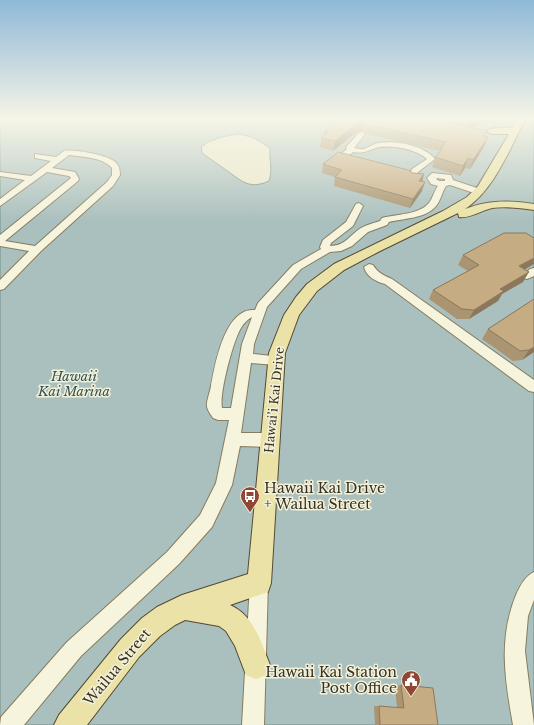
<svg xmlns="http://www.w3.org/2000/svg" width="534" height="725" font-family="'Libre Baskerville',serif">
	<rect width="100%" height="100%" fill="#ebe8ca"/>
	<path fill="#aac0be" stroke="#718e8c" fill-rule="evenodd" d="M0,120H534V725H0ZM238,134C251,136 259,140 270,148C269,159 273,171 269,181C249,190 242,181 226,170C218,164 210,159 202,153L201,147L208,142L222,137Z"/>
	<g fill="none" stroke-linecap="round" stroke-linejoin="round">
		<defs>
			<g id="minor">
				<path d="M361,132L365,134L354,148C356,148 361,150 364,149C368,148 373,144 378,143C395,140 424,145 435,159L418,172L414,181H411L407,179L412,169L427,159C416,149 393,145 379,147C367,150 366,154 353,152L346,158H340L339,156L347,149L346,147L359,133Z"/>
				<path d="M64,151C75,149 105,155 114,161C119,165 120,169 120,175L113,186L41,251L4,289L0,290V280L29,251L0,246V235L71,178L69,176L47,172L0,206V199L25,180L0,176V172L31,176L51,161L35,158V154L56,157ZM69,155C83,157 102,157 112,168V175L107,182L35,246L5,241L78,181L79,179L75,172L52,168Z"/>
				<path d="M432,173L451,175L453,180L483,190L484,192L480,195L450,185L446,186C442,192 441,200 436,206C425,219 404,218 389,222L387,225L368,232L352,246L341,251L330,252L301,269L267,307L254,344L253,354L281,357L282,360L281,363L276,365L251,363L241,433H270L275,435L278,440L275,445L270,447L240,446L232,485L212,527L179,564L81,656L24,725H0L1,717L67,642L167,552L200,515L216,483L229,420H218L213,418C211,415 208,411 207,407C206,402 210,392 211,386C215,364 225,307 255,310L258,303L293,265L321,249L320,247L323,240L346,222L356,204L359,203L363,206L353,226L331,243L330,246C345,246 350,235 361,228C366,225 374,223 380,221L382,218C396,214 419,215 429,203C433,198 434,191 438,186L431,184L427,178ZM437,178L445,179V181H439L436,179ZM252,317L242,344L231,408H222C219,394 233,341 241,328C244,323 247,320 252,317Z"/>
				<path d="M369,264L373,265C377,272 384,276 392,279L534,380V392L529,391L385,284C376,282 366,276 364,267Z"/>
				<path d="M534,268V276L527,279L523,278L522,276L530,269Z"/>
				<path d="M534,572V600L528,616L525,651L534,725H513C505,680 498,639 516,595C520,586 525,576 534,572Z"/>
				<path d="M259,574L266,576L268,583L264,725H242L250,583L252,576Z"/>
			</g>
			<path id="major" d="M517,120H525C509,150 494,190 465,209C488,200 509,200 534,204V210C520,208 506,206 492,208C482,210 470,219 459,217L458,213L380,251L344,270L317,291L299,315L285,353L271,583L268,592L230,605C254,615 261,643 270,665L266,675L256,679L246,675L235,646L226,631L219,626L185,620L175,625L160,636L139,657L87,725H54L59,715L121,639L142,618L157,607L182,595L248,574L269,353L284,315L296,297L307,284L334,264L443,211L467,197L478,186L509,134H491L486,131C492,126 505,129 513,127Z"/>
		</defs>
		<use href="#minor" stroke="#867c60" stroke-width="2"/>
		<use href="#major" stroke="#544933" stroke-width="2"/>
		<use href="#minor" fill="#f6f4dc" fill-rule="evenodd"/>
		<use href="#major" fill="#eae2a6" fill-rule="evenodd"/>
	</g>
	<g fill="#aa9471">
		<path d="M337,120H488L485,124L469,127L451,124L488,137L484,147L470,169L465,168L460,176L432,167L435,157L439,152L440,151L366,134L362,131L357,132L333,151L320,147L321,138L324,135V132L326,130L327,127Z"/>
		<path d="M323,164L424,174L422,182V191L410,208L334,186L335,177L322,173Z"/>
		<path d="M463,255L525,270L523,282L502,294L498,301L469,319H457L429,299L433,290L468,271L458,265Z"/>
		<path d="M534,299V352L522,360L513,361L482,339L488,329Z"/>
		<path d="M401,685L438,725H375L374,706H379L397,708L395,686Z"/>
	</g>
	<g fill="#8b785c">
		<path d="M471,120H488L485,124L469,127Z"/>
		<path d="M359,122H363L362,131L357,132L333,151L335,141Z"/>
		<path d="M488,137L484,147L470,169L473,160Z"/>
		<path d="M468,158L465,168L460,176L463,166Z"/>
		<path d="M424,174L422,183L419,181Z"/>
		<path d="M425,182L422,191L410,208L413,199Z"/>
		<path d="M534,258V264L514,276L519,266Z"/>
		<path d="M529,272L523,282L502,294L498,301L469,319L474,310L500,289Z"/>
		<path d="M534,347V352L522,360L529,350Z"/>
	</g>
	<g fill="#c6ac83" stroke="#8b785c">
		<path d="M337,120H443L452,121L446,122L488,131L483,136L488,137L473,160L468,158L463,166L435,157L443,148H441L446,142L368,125L363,122H359L335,141L321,138L328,132H324L329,128L327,127Z"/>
		<path d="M338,152L408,170L413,173L424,174L419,181L425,182L413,199L335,177L342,170L323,164Z"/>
		<path d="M504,233H526L534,238V258L519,266L529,272L500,289L504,291L474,310L462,309L433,290L479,265L463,255Z"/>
		<path d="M534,299V347L529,350L520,351L488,329Z"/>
		<path d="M401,685L433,688L438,725H380L379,706L404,708Z"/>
	</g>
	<linearGradient id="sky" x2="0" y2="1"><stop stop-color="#8fb9d7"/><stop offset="0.54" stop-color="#f6f5e7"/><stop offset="1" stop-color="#f6f5e7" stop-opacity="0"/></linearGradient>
	<rect width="534" height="221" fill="url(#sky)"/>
	<defs>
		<symbol id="bus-pin" viewBox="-11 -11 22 30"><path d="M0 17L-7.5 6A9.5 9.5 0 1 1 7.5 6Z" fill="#904635" stroke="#f3f1d9"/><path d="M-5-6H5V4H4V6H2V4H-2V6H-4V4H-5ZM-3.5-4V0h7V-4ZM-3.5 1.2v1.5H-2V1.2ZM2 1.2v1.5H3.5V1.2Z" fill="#fff"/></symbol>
		<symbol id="civic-pin" viewBox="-11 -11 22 30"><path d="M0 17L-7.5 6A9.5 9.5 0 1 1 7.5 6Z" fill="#904635" stroke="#f3f1d9"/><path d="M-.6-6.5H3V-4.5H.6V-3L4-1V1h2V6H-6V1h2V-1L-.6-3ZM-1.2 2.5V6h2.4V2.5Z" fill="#fff"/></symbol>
	</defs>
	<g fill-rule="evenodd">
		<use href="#bus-pin" x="239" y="485" width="22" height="30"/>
		<use href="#civic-pin" x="400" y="669" width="22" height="30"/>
	</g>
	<g text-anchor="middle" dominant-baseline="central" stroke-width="3" stroke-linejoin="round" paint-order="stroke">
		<g font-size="12" fill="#383122" stroke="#f3f1d9">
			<text transform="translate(274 400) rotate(-84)">Hawai’i Kai Drive</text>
		</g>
		<g font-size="13" font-style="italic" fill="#325156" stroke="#f3f1d9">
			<text x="74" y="376">Hawaii<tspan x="74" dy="15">Kai Marina</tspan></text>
		</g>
		<g font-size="14" fill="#383122" stroke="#f3f1d9" text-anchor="start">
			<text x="264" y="488">Hawaii Kai Drive<tspan x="264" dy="16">+ Wailua Street</tspan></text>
			<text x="397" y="672" text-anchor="end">Hawaii Kai Station<tspan x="397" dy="16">Post Office</tspan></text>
		</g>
		<g font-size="14" fill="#383122" stroke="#f3f1d9">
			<text transform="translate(117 667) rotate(-50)">Wailua Street</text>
		</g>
	</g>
</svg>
